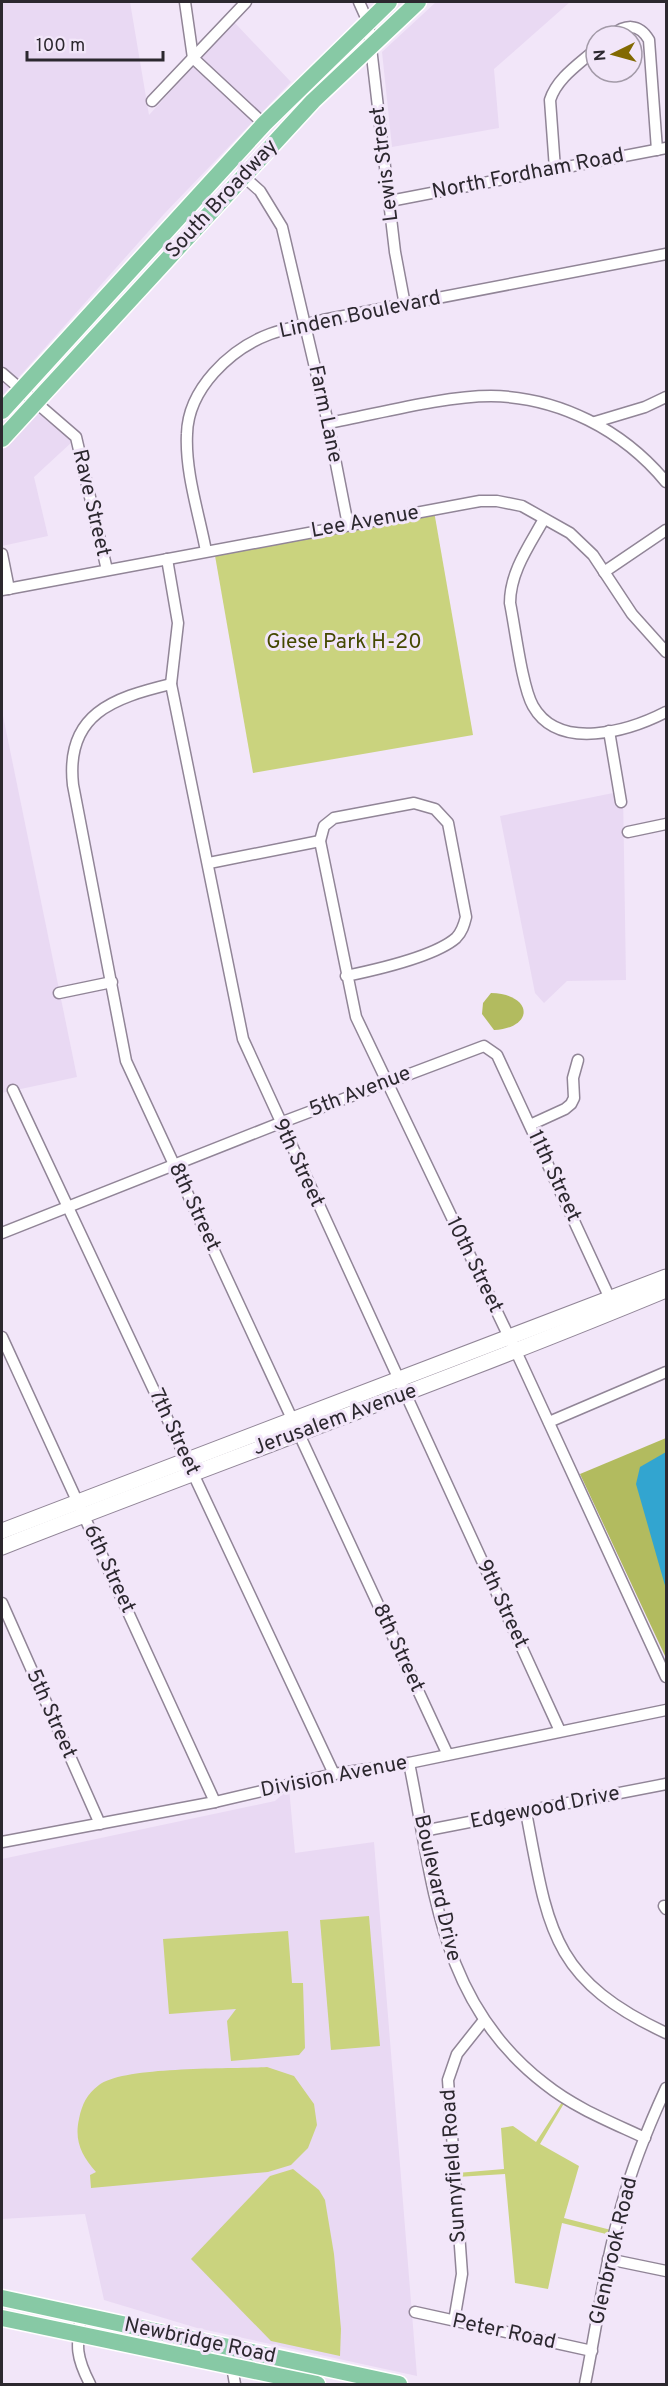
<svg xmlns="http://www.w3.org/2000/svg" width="668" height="2386" font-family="Overpass,sans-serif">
	<rect width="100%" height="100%" fill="#f2e6f9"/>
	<g fill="#e9d9f3">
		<path d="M2,2H130L149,115L234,22L291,82L164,214L2,396Z"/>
		<path d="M436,2H570L494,69L499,128L392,147L382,52Z"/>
		<path d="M38,411L73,441L34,477L48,536L2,546V450Z"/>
		<path d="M2,711L77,1077L2,1093Z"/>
		<path d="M623,791L626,980L567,981L544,1003L535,993L500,816Z"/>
		<path d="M289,1788L295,1853L374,1842L417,2376L197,2328L104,2300L85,2214L2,2219V1859L275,1801Z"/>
	</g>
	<g fill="#cad37e">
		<path d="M434,511L473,735L253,773L214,550Z"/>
		<path d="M369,1916L380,2046L331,2050L320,1920Z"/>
		<path d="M288,1931L292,1983H303L305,2048L299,2055L231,2061L227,2021L236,2009L169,2014L163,1939Z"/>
		<path d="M267,2067L294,2076L314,2104L317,2125L308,2148L291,2165L268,2172L91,2188L90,2175L96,2172C82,2156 74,2141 79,2119C82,2104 87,2094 99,2085C123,2066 232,2069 267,2067Z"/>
		<path d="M564,2099L566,2100L540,2144L579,2166L564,2218L611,2230L610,2235L562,2223L548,2289L515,2283L505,2174L457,2177V2173L504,2169L501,2128L513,2126L536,2142Z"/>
		<path d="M293,2169L319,2190L325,2200L334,2254L341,2329L340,2356L271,2341L191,2259L270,2176Z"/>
	</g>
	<g fill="#b2bb5f">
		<path d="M491,993C533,994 535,1028 494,1030L482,1014L483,1003Z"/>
		<path d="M666,1438V1658L580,1474Z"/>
	</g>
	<path fill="#32a5d0" d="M666,1452V1589L636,1484L640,1467Z"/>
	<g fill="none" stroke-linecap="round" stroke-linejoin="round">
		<defs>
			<g id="minor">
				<path d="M185,2L193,58L264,124"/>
				<path d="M359,2L368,22L395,252L405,305"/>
				<path d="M611,36C625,24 639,23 649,40L657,150"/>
				<path d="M152,101L246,2"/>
				<path d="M555,169L550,100C557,78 579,64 596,49"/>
				<path d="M243,176L260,191L282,227L328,423L348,525"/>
				<path d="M390,201L666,148"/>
				<path d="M2,373L76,437L107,570"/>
				<path d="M595,422L645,407L666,397"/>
				<path d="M328,423C377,414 443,396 491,396C559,397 623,430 666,482"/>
				<path d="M544,519C529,546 510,572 510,603C515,627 522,687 533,706C559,752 629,731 666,712"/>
				<path d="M206,551C199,514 185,472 187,434C188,389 230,349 270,334C287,328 305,325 323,320L666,254"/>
				<path d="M2,554L9,589"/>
				<path d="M167,559L178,623L171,684L243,1039L560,1731"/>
				<path d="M604,572L666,530"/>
				<path d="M2,590L480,501H497L522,506L570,533L593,555L632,614L666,652"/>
				<path d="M171,684C113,698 65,714 73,785L126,1061L447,1753"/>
				<path d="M609,731L621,802"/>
				<path d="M628,832L666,824"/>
				<path d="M209,863L320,841"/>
				<path d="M346,976C375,970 434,957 456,938C462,932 464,925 466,917L448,823L435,809L414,803L334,818L324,826L320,841L356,1017L520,1360L666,1677"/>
				<path d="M59,993L112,982"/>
				<path d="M13,1090L334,1774"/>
				<path d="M530,1125L565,1109L571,1104L574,1098L573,1078L578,1060"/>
				<path d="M2,1233L280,1123L484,1046L497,1055L612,1303"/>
				<path d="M2,1337L215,1802"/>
				<path d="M549,1422L666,1372"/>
				<path d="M2,1603L100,1824"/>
				<path d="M409,1763C434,1884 438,2002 545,2084C575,2108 611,2122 645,2138"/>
				<path d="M526,1812C548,1927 550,1979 666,2033"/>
				<path d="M423,1831L666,1784"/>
				<path d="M2,1842L215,1802L334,1774L409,1763L666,1710"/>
				<path d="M664,1906L666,1909"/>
				<path d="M608,2259L666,2271"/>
				<path d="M415,2312L592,2351"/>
				<path d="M81,2316C76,2347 76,2357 90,2384"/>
				<path d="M454,2321L462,2274L448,2080L457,2054L484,2020"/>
				<path d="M231,2361L235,2384"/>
				<path d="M585,2384C597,2324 605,2263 622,2204C633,2164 649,2125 666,2088"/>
			</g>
			<g id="secondary">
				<path d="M2,1531L666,1277"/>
				<path d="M2,1547C223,1460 447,1381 666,1290"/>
			</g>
			<g id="primary">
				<path d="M2,411L264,124L389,2"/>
				<path d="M2,439L313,101L418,2"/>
				<path d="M2,2298L399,2384"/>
				<path d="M2,2318L317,2384"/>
			</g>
		</defs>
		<use href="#minor" stroke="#918597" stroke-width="13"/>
		<use href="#secondary" stroke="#918597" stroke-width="17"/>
		<use href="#primary" stroke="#fff" stroke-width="19"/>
		<use href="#minor" stroke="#fff" stroke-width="10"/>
		<use href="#secondary" stroke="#fff" stroke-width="15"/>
		<use href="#primary" stroke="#87c9a5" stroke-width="16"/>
	</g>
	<g text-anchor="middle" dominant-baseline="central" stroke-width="6" stroke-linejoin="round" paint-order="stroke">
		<g font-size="21" fill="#2c282f" stroke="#f2e6f9">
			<text transform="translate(385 164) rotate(-97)">Lewis Street</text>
			<text transform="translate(528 174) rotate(-11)">North Fordham Road</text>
			<text transform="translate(222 199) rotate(-47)">South Broadway</text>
			<text transform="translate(360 315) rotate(-12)">Linden Boulevard</text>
			<text transform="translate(325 414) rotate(78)">Farm Lane</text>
			<text transform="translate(91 503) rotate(77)">Rave Street</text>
			<text transform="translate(365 522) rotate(-10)">Lee Avenue</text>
			<text transform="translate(360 1092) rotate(-21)">5th Avenue</text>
			<text transform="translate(298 1163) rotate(65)">9th Street</text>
			<text transform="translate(554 1176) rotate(65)">11th Street</text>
			<text transform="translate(194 1207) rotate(65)">8th Street</text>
			<text transform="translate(474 1265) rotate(64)">10th Street</text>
			<text transform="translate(335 1420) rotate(-20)">Jerusalem Avenue</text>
			<text transform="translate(174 1432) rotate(65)">7th Street</text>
			<text transform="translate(109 1569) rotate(65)">6th Street</text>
			<text transform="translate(502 1604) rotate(65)">9th Street</text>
			<text transform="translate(398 1648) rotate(65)">8th Street</text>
			<text transform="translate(51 1714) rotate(66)">5th Street</text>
			<text transform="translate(334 1777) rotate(-11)">Division Avenue</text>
			<text transform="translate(545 1808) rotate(-11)">Edgewood Drive</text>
			<text transform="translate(437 1888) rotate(77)">Boulevard Drive</text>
			<text transform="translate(454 2166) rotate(-94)">Sunnyfield Road</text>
			<text transform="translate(614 2251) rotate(-77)">Glenbrook Road</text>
			<text transform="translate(504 2332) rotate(12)">Peter Road</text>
			<text transform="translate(200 2341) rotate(12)">Newbridge Road</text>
		</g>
		<g font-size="21" fill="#444800" stroke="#f2e6f9">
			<text x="344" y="642">Giese Park H-20</text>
		</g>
	</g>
	<rect width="668" height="2386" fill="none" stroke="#2c282f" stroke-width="6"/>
	<g transform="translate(614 54) rotate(265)"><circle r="28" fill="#f2e6f9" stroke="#a39aa8" stroke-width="1.5"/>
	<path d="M0-4.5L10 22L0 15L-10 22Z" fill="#826902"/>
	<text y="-9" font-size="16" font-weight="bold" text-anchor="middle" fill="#2c282f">N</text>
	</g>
	<path d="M27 51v9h136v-9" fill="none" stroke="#2c282f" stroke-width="3"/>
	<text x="36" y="51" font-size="18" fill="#2c282f" stroke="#f2e6f9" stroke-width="4.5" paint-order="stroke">100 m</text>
</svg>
